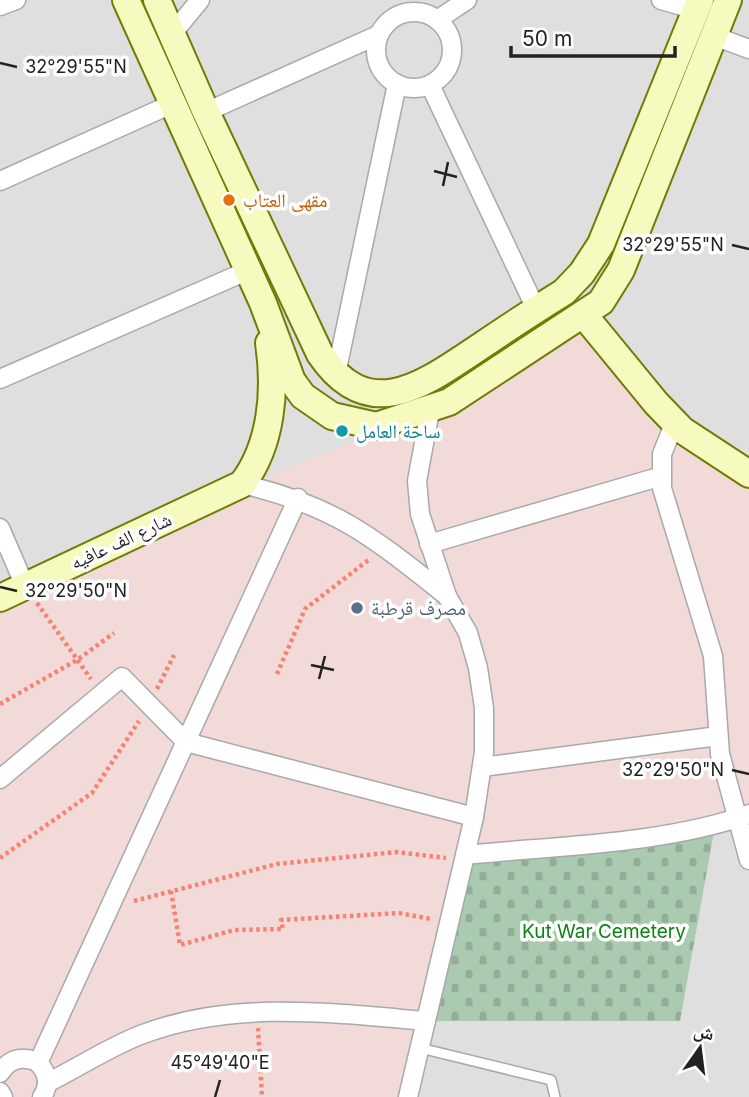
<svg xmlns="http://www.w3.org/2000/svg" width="749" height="1097" font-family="Inter,'Noto Naskh Arabic',sans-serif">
	<defs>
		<pattern id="cemetery-stones" width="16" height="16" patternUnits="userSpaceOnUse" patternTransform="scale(1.75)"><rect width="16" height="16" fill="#aacbaf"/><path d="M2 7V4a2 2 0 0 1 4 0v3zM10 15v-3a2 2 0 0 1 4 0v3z" fill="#92ae96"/></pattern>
	</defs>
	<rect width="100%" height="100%" fill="#f2efe9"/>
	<rect fill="#e0dfdf" x="0" y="0" width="749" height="1097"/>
	<path fill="#f2dad9" d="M593,310L682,430L749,473V809L715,826L465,855L408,1097H0V594L204,502L430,411Z"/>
	<path fill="url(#cemetery-stones)" d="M715,826L680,1021H426L465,855Z"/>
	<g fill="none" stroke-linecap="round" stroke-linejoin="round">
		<defs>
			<path id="lane" d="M420,1048L551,1080L555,1097"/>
			<g id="street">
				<path d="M661,0L696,10"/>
				<path d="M0,6L16,0"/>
				<circle cx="414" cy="50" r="38"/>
				<path d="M437,20L467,0"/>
				<path d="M172,34L200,0"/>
				<path d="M714,36L749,49"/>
				<path d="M430,85L536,309"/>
				<path d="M206,112L378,35"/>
				<path d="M0,181L174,103"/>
				<path d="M336,374L397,84"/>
				<path d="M0,379L249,270"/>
				<path d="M675,422L662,454V488L713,656L720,754L749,860"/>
				<path d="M242,484C336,506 374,538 447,596"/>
				<path d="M0,528L25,586"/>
				<path d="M429,544L662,476"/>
				<path d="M482,767L718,736"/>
				<path d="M0,779L122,677L186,742L474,817"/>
				<path d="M465,855C554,846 666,844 749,814"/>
				<path d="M38,1063L298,498"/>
				<path d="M0,1073C9,1059 20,1056 36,1061C47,1071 51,1083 42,1097"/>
				<path d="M47,1083C79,1067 111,1046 143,1034C233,1000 333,1013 426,1021"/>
				<path d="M0,1092L3,1097"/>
				<path d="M408,1097L474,817L484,752V708L478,668L468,633L447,596L420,514L417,481L430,411"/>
			</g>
			<g id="secondary">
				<path d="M126,0L263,303L292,381L303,396L332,416L376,426L449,402L601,302L621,270L728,0"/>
				<path d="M157,0L206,112L320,354C369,426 424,384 478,348C506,329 535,310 564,292L582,273L601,244L700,0"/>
				<path d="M583,314L656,403L682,430L749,474"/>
				<path d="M0,598L242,484C272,445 276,390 269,343"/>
			</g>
		</defs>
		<use href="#lane" stroke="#a9a9a9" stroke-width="12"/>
		<use href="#street" stroke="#a9a9a9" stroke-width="21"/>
		<use href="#secondary" stroke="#707d05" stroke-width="30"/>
		<g stroke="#fa8072" stroke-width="4.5" stroke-dasharray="3.5 3.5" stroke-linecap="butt">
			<path d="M37,603L91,679"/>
			<path d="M277,674L305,609L371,558"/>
			<path d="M157,689L174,655"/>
			<path d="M0,704L77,660L114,633"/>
			<path d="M0,858L92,793L139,721"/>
			<path d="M171,891L180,945L234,930L283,929L281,920L399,913L431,919"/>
			<path d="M134,901L277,864L397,852L446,858"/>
			<path d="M258,1028L262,1097"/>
		</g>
		<use href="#lane" stroke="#fff" stroke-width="9"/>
		<use href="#street" stroke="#fff" stroke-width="18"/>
		<use href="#secondary" stroke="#f7fabf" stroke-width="26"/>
	</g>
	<path fill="none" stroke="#222" stroke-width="2.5" d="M0,63L17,67M434,171L457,177M443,186L448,162M732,245L749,249M0,587L17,591M311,665L334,670M319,679L325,656M732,770L749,774M215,1097L220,1080"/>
	<circle fill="#e8710a" stroke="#fff" stroke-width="2.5" cx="229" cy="200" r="7"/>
	<circle fill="#0f9aa8" stroke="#fff" stroke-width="2.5" cx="342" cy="431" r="7"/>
	<circle fill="#5c6f8a" stroke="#fff" stroke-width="2.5" cx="357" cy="608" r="7"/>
	<g text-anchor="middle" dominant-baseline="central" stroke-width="7" stroke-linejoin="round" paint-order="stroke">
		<g font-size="19" fill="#c56008" stroke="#fff" text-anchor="start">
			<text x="243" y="200">مقهى العتاب</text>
		</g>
		<g font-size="19" fill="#0d838f" stroke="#fff" text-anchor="start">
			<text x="356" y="431">ساحة العامل</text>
		</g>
		<g font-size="19" fill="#222" stroke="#fff">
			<text transform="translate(121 541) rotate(-25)">شارع الف عافيه</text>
		</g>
		<g font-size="19" fill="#4e5e75" stroke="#fff" text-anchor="start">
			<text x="371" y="608">مصرف قرطبة</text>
		</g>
		<g font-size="19" fill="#0c8416" stroke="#fff">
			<text x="604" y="931">Kut War Cemetery</text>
		</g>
	</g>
	<g font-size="18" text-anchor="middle" fill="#222" stroke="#fff" stroke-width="7" stroke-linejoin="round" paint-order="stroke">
		<text x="76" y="73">32°29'55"N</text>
		<text x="673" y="251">32°29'55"N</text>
		<text x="76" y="597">32°29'50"N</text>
		<text x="673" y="776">32°29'50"N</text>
		<text x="220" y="1069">45°49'40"E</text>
	</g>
	<g transform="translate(700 1048) rotate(14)" stroke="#ffffff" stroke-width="5" paint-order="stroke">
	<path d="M0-5L12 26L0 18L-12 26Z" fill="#222222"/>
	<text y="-10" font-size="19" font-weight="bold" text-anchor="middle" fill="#222222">ش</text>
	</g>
	<path d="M511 46v10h164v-10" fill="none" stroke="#222222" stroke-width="3.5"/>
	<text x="522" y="46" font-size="21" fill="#222222" stroke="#ffffff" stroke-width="5" paint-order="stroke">50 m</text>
</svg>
